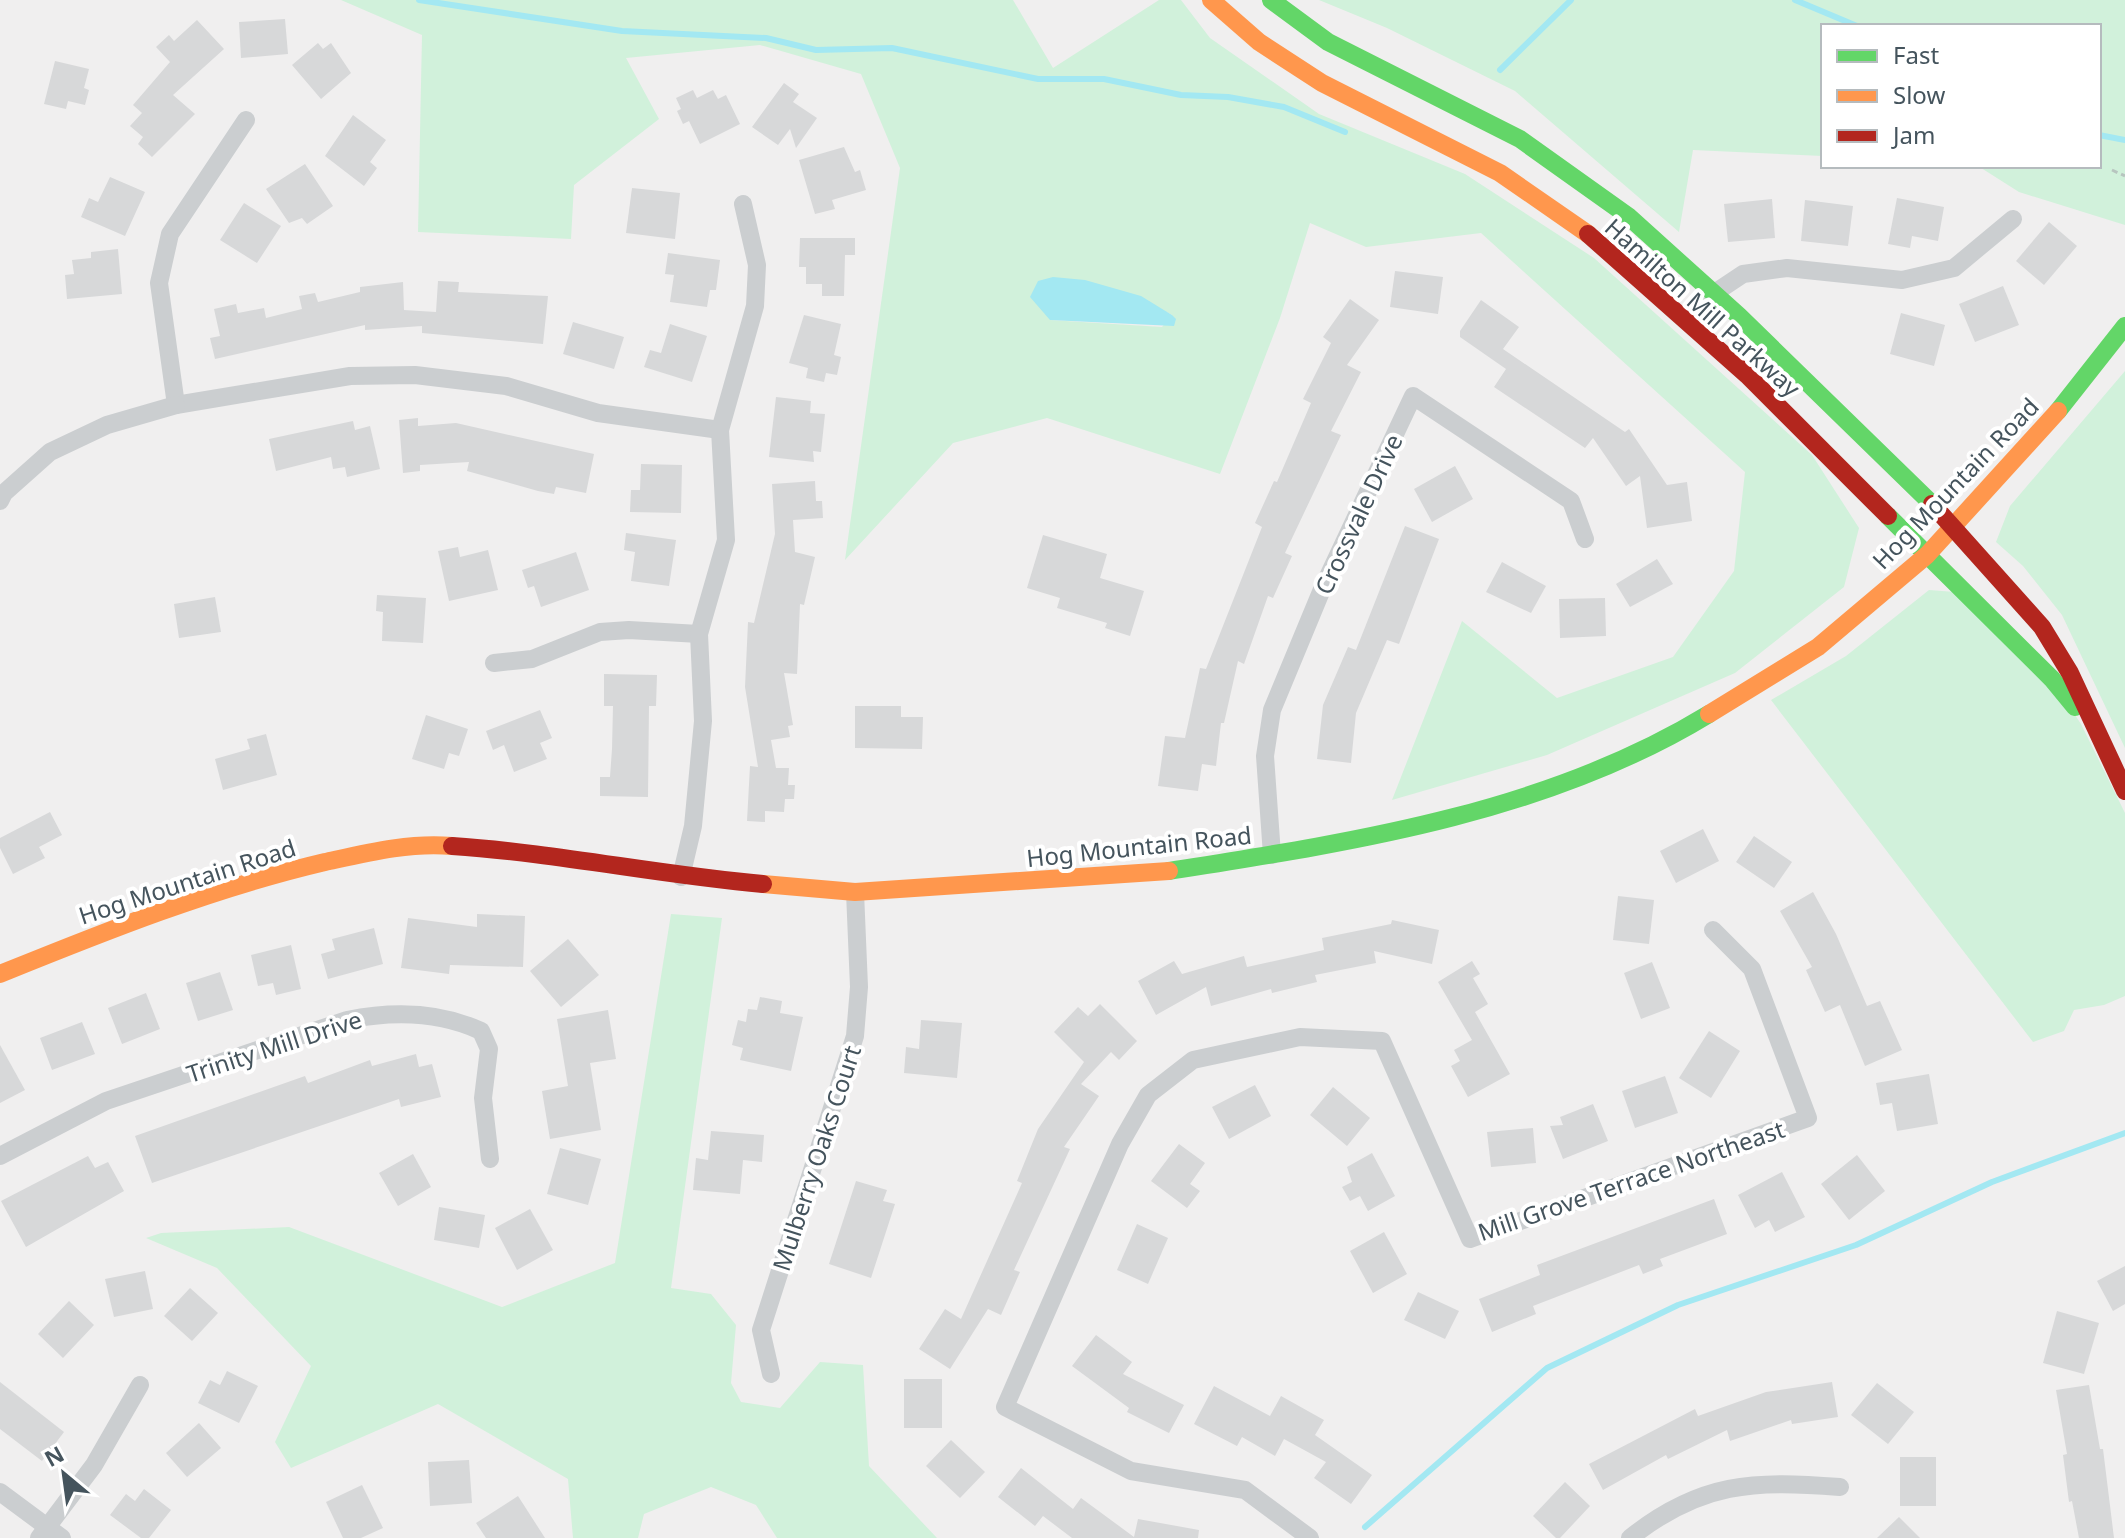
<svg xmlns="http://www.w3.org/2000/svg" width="2125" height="1538" font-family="'Noto Sans',sans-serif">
	<rect width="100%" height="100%" fill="#f0efef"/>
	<g fill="#d1f1db" fill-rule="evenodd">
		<path d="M341,0H1013L1053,68L1159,0H1181L1210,38L1319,114L1465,174L1594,258L1812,455L1859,528L1844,587L1735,673L1547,755L1392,800L1462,621L1557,698L1673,657L1734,571L1745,472L1481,233L1366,247L1310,223L1280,318L1220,474L1047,418L953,443L845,560L900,168L861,74L760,45L626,58L659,119L574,185L571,239L418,232L422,35ZM1167,312L1172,315L1162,327L1050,320Z"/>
		<path d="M1319,0H2125V225L2019,192L1978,166H2099V26H1823V156L1693,150L1679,232L1515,91L1387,28Z"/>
		<path d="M2125,371V748L2062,615L2023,566L1996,542L2010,506Z"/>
		<path d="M1929,590L1955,592L2061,694L2081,724L2125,813V996L2104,1005L2074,1010L2064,1031L2033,1042L1771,700L1846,656Z"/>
		<path d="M671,914L722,918L671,1288L711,1294L736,1325L731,1383L741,1402L780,1408L820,1362L863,1365L869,1466L937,1538H777L756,1505L711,1487L644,1514L638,1538H573L568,1479L438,1404L291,1468L275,1442L311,1366L217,1268L146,1238L161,1233L289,1227L502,1307L615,1263Z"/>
	</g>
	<path fill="#a3e8f2" d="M1053,277L1085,280L1141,296L1172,315L1176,319L1174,326L1050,320L1030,297L1038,281Z"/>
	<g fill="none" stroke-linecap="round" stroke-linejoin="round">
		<g stroke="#a3e8f2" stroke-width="6">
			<path d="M419,0L622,31L766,38L816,50L892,48L1038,79H1104L1181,95L1228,97L1284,107L1345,132"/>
			<path d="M1795,0L1857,26"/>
			<path d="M1500,70L1571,0"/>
			<path d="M2099,135L2125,140"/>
			<path d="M1365,1527L1547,1368L1678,1305L1856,1245L1992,1182L2125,1133"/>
		</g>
	</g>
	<g fill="#d7d8d9">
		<path d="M285,19L288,54L241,58L239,22Z"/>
		<path d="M197,20L224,49L173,95L195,114L152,157L138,144L143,137L130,126L142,113L133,105L170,62L156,47L169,35L174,41Z"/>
		<path d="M318,43L323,49L331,43L351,73L321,99L292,65Z"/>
		<path d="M55,61L89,69L84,88L89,90L85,105L68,101L66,109L44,104Z"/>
		<path d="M784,83L799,94L793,102L817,118L796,148L790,129L778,145L752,127Z"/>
		<path d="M693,90L697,98L713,90L718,99L726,95L740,124L700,144L689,121L683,124L677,111L681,109L676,98Z"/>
		<path d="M353,115L386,140L370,162L377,168L364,186L325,156Z"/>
		<path d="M844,147L855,172L860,170L866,190L832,200L835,209L815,214L799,160Z"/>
		<path d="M305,164L333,206L307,224L302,218L289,223L266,189Z"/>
		<path d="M110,177L145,192L125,236L81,217L89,198L98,202Z"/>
		<path d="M632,188L680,193L675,239L626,233Z"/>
		<path d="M1897,198L1944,207L1938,241L1912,236L1910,248L1888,244Z"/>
		<path d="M1772,199L1775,238L1728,242L1724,204Z"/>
		<path d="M1805,200L1853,206L1848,246L1801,241Z"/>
		<path d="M244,203L281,226L257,263L220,240Z"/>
		<path d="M2049,222L2077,246L2044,285L2016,261Z"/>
		<path d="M800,238H855V255H845L844,296H822V284H806V267H799Z"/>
		<path d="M118,249L122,294L67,299L65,275L74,274L72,260L91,258V252Z"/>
		<path d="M668,253L720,260L716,290H710L707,307L670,302L674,275L665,274Z"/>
		<path d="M1395,271L1443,277L1438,314L1390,307Z"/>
		<path d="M438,281L459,282L458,292L548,296L543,344L422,333V326L365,330V325L215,359L210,338L220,336L214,309L236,304L238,313L264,308L266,318L302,309L299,296L315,293L318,302L360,292V287L403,282L404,310L436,312Z"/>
		<path d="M2003,286L2019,325L1975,342L1959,304Z"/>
		<path d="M1350,299L1379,320L1347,365L1361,372L1331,431L1341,435L1285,553L1292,556L1273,598L1268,596L1244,664L1238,661L1224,723H1221L1216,766L1202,764L1198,791L1158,786L1165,736L1185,738L1200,668L1206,669L1262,527L1255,523L1274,481L1277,482L1311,403L1303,399L1331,343L1323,337Z"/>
		<path d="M1481,300L1519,327L1503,349L1625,432L1629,429L1667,485L1687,482L1692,521L1647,528L1640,476L1626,486L1593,438L1585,448L1494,387L1506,369L1460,337V331Z"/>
		<path d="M1901,313L1945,325L1934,366L1890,354Z"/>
		<path d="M804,315L841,324L834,355L841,357L837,375L826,373L824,382L806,378L808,368L789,363Z"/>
		<path d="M573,322L624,337L614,369L563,354Z"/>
		<path d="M670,324L707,336L692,382L644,367L650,350L661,353Z"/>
		<path d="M776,397L811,401L810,413L825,414L821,452L813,451L814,462L769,457Z"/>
		<path d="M418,418V426L456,423L594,454L586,493L556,487L554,494L538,491L467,471L469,462L420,465V471L403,473L399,420Z"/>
		<path d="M353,421L355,430L370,426L380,469L347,477L345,467L333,469L331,457L276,471L269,439Z"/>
		<path d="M641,464L682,465L681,513L630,512L631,490H640Z"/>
		<path d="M1455,466L1473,499L1432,522L1414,489Z"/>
		<path d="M815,481L816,501H822L823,518L793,520L795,552L815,557L804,605L800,604L797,674L784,673L793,725L788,726L790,737L771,740L776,768H789L788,785H795L794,799H785L784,812L765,811V822L747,821L750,766L758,767L745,687L748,622L754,623L775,534L772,484Z"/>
		<path d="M1405,526L1439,539L1399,644L1387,640L1356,713L1351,763L1317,759L1323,705L1348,647L1356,650Z"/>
		<path d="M626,533L676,540L669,586L631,581L635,552L624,550Z"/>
		<path d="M1043,535L1107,554L1100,578L1144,591L1130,636L1105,628L1107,623L1057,608L1060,598L1027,588Z"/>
		<path d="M458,547L460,557L488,550L498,590L449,601L438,551Z"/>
		<path d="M576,552L589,590L541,607L534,586L528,588L522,570Z"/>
		<path d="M1657,559L1673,584L1630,607L1616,584Z"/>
		<path d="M1502,562L1546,586L1531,613L1486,592Z"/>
		<path d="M377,595L426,598L423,643L382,641L383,612L376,611Z"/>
		<path d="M215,597L221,632L179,638L174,604Z"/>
		<path d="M1605,598L1606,636L1560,638L1559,599Z"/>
		<path d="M604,674L657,675L656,706H649L648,797L600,796V777H610L612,749L613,706H604Z"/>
		<path d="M855,706H901V717H923L922,749L855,748Z"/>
		<path d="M540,710L552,738L540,743L547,759L514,772L504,745L493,750L486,731Z"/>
		<path d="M426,715L468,729L459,756L449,753L444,769L412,759Z"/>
		<path d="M266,734L277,775L223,790L215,759L250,749L247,739Z"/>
		<path d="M50,812L62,835L39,847L45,858L13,874L0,848V838Z"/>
		<path d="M1703,829L1719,861L1676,883L1660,851Z"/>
		<path d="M1754,836L1792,862L1774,888L1736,862Z"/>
		<path d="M1813,892L1836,934L1867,1006L1880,1001L1902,1050L1865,1066L1840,1005L1825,1012L1806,970L1812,967L1780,911Z"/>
		<path d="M1618,896L1654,900L1649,944L1613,940Z"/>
		<path d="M477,914L525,916L523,967L450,965L449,974L401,968L408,918L477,927Z"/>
		<path d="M1392,920L1439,930L1432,964L1374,951L1376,963L1315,975L1317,982L1272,993L1271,989L1211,1006L1206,987L1156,1015L1138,981L1174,961L1182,974L1244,956L1247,967L1324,950L1322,938L1391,924Z"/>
		<path d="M374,928L383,964L328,979L321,954L335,950L332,939Z"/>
		<path d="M568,939L599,975L561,1007L530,971Z"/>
		<path d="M291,945L301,989L276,995L273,983L258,986L251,955Z"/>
		<path d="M1472,961L1480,974L1473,978L1488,1004L1475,1012L1510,1074L1468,1097L1451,1066L1460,1061L1454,1050L1472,1040L1438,982Z"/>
		<path d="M1652,962L1670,1008L1641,1019L1624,973Z"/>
		<path d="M220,972L233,1010L198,1021L186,983Z"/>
		<path d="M146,993L160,1029L122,1044L108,1008Z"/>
		<path d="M760,997L782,1001L780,1013L803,1017L791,1071L740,1060L743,1048L732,1045L738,1020L746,1022L748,1009L757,1010Z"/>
		<path d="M1100,1004L1137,1041L1119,1060L1111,1052L1081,1084L1099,1096L1064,1147L1070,1149L1014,1270L1020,1272L1001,1315L988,1309L950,1369L919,1349L945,1309L961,1319L1022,1183L1017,1181L1038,1129L1084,1062L1054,1032L1078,1007L1088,1016Z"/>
		<path d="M608,1010L616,1059L590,1063L601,1130L550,1139L542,1091L568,1086L557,1019Z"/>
		<path d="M921,1020L962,1023L957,1078L904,1073L906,1047L919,1049Z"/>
		<path d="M82,1022L95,1054L52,1070L40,1038Z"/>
		<path d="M1709,1031L1740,1051L1711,1098L1679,1078Z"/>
		<path d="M0,1045L25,1090L0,1103Z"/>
		<path d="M416,1054L419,1067L432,1064L441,1097L401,1107L399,1099L152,1183L135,1136L305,1076L308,1083L370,1060L372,1066Z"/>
		<path d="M1929,1074L1938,1124L1897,1131L1892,1103L1880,1105L1876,1083Z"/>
		<path d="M1665,1076L1678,1113L1635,1128L1622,1091Z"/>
		<path d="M1255,1085L1271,1116L1229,1139L1212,1107Z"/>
		<path d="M1333,1087L1370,1118L1347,1146L1310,1115Z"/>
		<path d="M1593,1104L1608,1141L1563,1159L1550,1126L1563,1125L1560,1117Z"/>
		<path d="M1533,1128L1536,1163L1491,1167L1487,1132Z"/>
		<path d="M711,1131L764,1135L762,1162L743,1160L740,1194L693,1190L696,1158L708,1160Z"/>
		<path d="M1179,1144L1205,1163L1190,1184L1200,1191L1187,1208L1151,1181Z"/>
		<path d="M560,1148L601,1159L588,1205L547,1194Z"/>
		<path d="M1372,1153L1395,1196L1368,1211L1360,1196L1350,1201L1342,1187L1352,1182L1347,1167Z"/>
		<path d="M413,1154L431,1187L398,1206L379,1173Z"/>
		<path d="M1857,1155L1885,1191L1849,1220L1821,1184Z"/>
		<path d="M88,1156L95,1168L108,1162L124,1191L26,1247L1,1201Z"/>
		<path d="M1782,1172L1805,1217L1775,1232L1769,1220L1755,1228L1738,1195Z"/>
		<path d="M856,1181L887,1190L883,1201L895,1204L871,1278L829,1264Z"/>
		<path d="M1714,1199L1727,1234L1660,1259L1663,1266L1643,1274L1639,1265L1533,1306L1536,1314L1492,1332L1479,1299L1540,1275L1537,1265Z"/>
		<path d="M439,1207L485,1215L479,1248L434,1240Z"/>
		<path d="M530,1209L553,1250L517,1270L495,1228Z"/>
		<path d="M1137,1224L1168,1238L1148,1284L1117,1270Z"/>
		<path d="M1384,1232L1407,1274L1373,1293L1350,1251Z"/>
		<path d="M2125,1266V1304L2113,1311L2097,1281Z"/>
		<path d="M145,1271L153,1309L114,1317L105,1279Z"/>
		<path d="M190,1288L218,1313L192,1341L164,1316Z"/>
		<path d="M1418,1292L1459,1311L1445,1339L1404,1320Z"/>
		<path d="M69,1301L94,1325L63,1358L38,1334Z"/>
		<path d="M2057,1311L2099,1323L2084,1374L2043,1363Z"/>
		<path d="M1096,1335L1132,1362L1123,1374L1184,1405L1169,1433L1127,1412L1129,1408L1072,1366Z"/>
		<path d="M227,1371L258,1386L239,1423L198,1403L210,1380L220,1385Z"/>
		<rect x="904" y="1379" width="38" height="49"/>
		<path d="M0,1382L64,1432L42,1461L0,1429Z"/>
		<path d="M1832,1382L1838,1417L1792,1424L1791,1420L1730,1441L1727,1430L1668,1459L1666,1455L1603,1490L1589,1464L1695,1409L1698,1416L1766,1392Z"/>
		<path d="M1877,1383L1914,1412L1888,1444L1851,1415Z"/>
		<path d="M2089,1385L2100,1449H2103L2114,1538H2079L2072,1501L2069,1502L2063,1455L2067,1454L2056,1390Z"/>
		<path d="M1214,1386L1270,1416L1281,1396L1324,1420L1315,1435L1372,1475L1351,1504L1314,1478L1326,1462L1284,1439L1275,1456L1242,1437L1237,1446L1194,1424Z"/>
		<path d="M199,1423L221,1448L187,1477L166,1453Z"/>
		<path d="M951,1440L985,1472L960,1498L926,1466Z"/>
		<rect x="1900" y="1457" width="36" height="49"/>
		<path d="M469,1460L472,1503L430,1506L428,1462Z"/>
		<path d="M1021,1468L1073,1509L1081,1498L1134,1537L1138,1519L1199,1530L1198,1538H1072L1043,1516L1035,1526L998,1497Z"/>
		<path d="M1565,1482L1590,1506L1560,1538H1556L1533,1516Z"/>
		<path d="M362,1485L383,1528L361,1538H343L326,1502Z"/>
		<path d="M144,1489L171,1510L149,1538H141L110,1515L126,1494L135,1501Z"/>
		<path d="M518,1496L545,1538H486L476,1523Z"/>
		<path d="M1899,1517L1920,1538H1877Z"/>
	</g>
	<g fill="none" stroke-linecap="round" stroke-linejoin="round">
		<path stroke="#b7c5bf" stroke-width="3" stroke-dasharray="6 4" stroke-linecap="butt" d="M2112,170L2125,176"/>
		<g stroke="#cbced0" stroke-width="18">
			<path d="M246,120L170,234L159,283L176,405L350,376L415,375L506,386L598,413L720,430"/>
			<path d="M1686,320L1713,294L1743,274L1787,268L1902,280L1954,268L2013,219"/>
			<path d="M0,501L4,493L50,452L107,425L176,405"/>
			<path d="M494,663L532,659L600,632L629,630L699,634"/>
			<path d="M1272,855L1265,756L1272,710L1323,587L1413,396L1571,501L1585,539"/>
			<path d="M681,877L693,826L703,721L699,634L726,540L720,430L755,306L757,265L743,204"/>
			<path d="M0,1156L106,1101L347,1020C392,1011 438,1011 481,1031L489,1049L483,1098L490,1159"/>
			<path d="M771,1374L761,1330L855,1036L859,987L855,892"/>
			<path d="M0,1492L62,1538"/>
			<path d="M39,1538L94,1465L140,1385"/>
			<path d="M1310,1538L1245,1490L1131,1471L1005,1407L1120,1144L1148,1095L1193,1060L1300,1037L1382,1041L1470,1239L1808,1118L1752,969L1713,930"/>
			<path d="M1630,1538C1700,1482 1754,1480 1840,1487"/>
		</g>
		<g stroke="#63d668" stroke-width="18">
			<path d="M1271,0L1328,42L1520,139L1628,216L1739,316L1932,504"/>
			<path d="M2058,411L2125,326"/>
			<path d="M1888,516L2052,679L2075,707"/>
			<path d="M1169,871C1353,842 1547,813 1709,714"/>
		</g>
		<g stroke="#ff974d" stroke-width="18">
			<path d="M1211,0L1259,42L1322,83L1500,173L1588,234"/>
			<path d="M1709,714L1818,647L1927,555L2058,411"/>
			<path d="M763,884L855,892L1169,871"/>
			<path d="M0,974C106,931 214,888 325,862C366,853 410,842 452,846"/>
		</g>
		<g stroke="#b3261e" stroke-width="18">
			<path d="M1588,234L1747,375L1888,516"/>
			<path d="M1932,504L2042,627L2070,673L2125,791"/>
			<path d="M452,846C557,853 659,875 763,884"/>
		</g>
	</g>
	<g text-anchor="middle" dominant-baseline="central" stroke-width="8" stroke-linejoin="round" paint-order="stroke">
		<g font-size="24" fill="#45545d" stroke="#fff">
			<text transform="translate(1703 307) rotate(42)">Hamilton Mill Parkway</text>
			<text transform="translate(1955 483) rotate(-46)">Hog Mountain Road</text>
			<text transform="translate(1358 514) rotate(-65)">Crossvale Drive</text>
			<text transform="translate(1139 846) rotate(-6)">Hog Mountain Road</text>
			<text transform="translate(187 881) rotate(-18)">Hog Mountain Road</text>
			<text transform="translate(274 1046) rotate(-18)">Trinity Mill Drive</text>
			<text transform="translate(816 1158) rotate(-72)">Mulberry Oaks Court</text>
			<text transform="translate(1631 1180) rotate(-19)">Mill Grove Terrace Northeast</text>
		</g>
	</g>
	<rect x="1821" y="24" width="280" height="144" fill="#ffffff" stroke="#b5bbbe" stroke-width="2"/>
	<rect x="1837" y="50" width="40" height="12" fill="#63d668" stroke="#b5bbbe" stroke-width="2"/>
	<text x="1893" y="64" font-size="24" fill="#45545d">Fast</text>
	<rect x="1837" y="90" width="40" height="12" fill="#ff974d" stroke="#b5bbbe" stroke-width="2"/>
	<text x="1893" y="104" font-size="24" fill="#45545d">Slow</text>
	<rect x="1837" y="130" width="40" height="12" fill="#b3261e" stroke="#b5bbbe" stroke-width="2"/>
	<text x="1893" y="144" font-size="24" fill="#45545d">Jam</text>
	<g transform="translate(64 1474) rotate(331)" stroke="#ffffff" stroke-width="6" paint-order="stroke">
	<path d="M0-6L14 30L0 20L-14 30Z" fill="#45545d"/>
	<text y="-12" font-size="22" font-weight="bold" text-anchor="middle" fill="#45545d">N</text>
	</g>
</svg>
